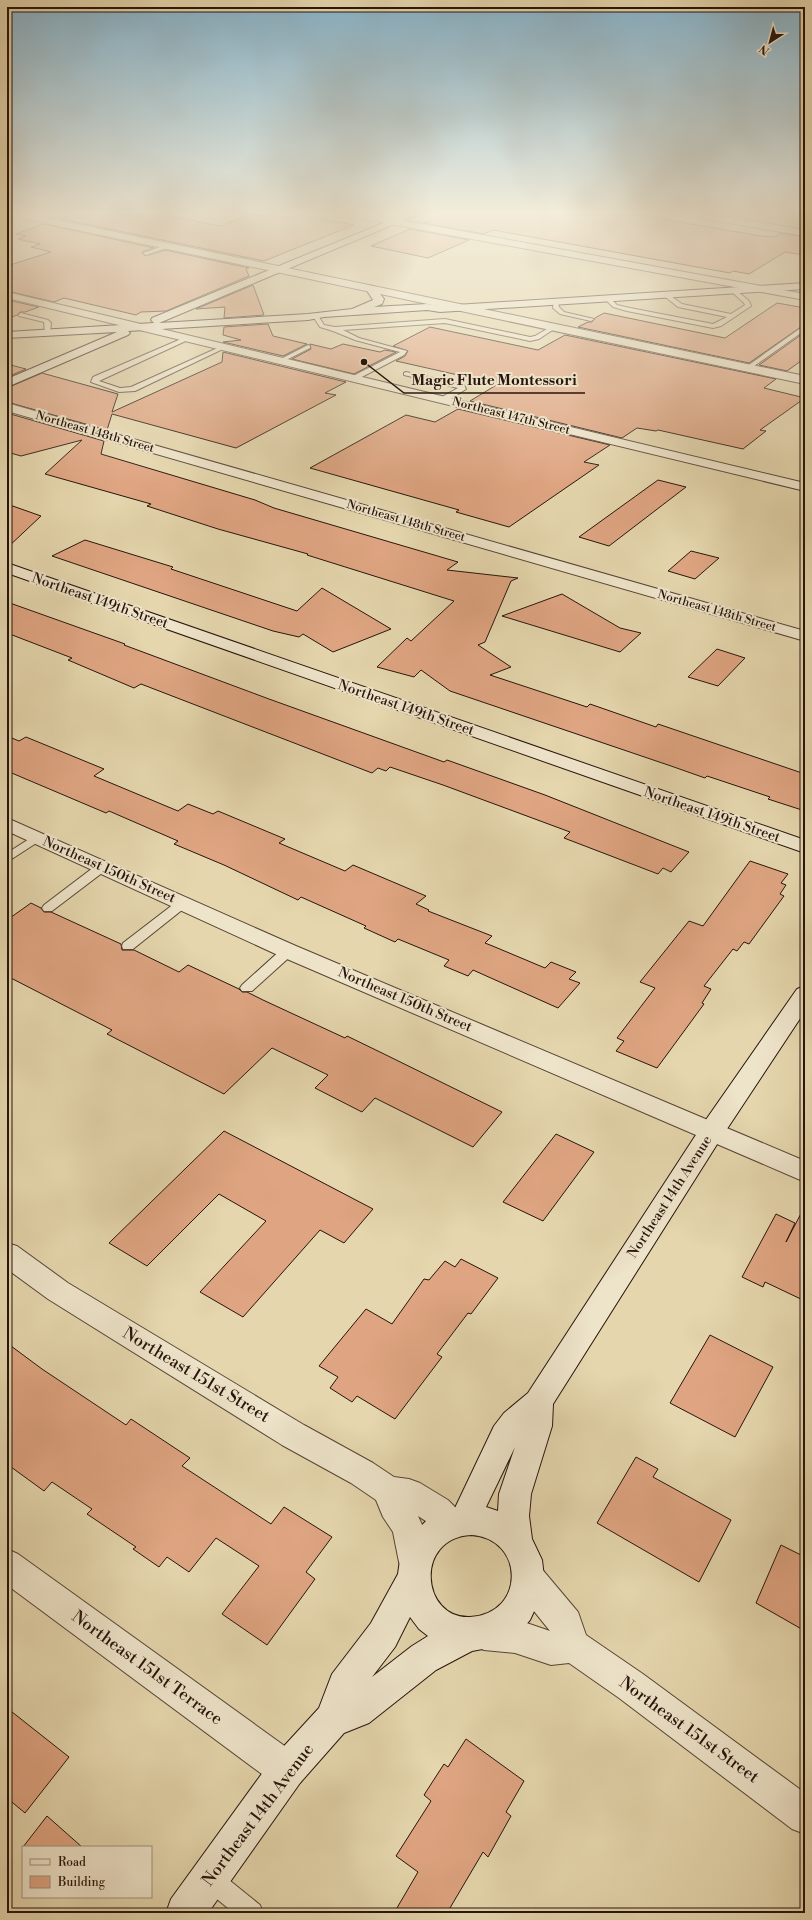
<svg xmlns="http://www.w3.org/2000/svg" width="812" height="1920" font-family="'Libre Bodoni',serif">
	<rect width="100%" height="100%" fill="#e5d6ad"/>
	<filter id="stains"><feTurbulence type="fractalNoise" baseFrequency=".005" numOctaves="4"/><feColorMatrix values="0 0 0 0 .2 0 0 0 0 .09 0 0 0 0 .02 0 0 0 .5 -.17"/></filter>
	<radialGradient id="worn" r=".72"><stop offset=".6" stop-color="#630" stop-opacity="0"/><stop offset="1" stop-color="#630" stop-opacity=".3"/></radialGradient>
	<g fill="#dfa582" stroke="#27140c">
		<path d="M73,215H166L220,226L249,215L289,217L303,215L354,225L264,261L61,219Z"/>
		<path d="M442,215H639L761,236L775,237L781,233L805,237V255L785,252L749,274L733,271L730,273L493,230L484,234L424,223Z"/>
		<path d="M44,224L154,248L142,252L145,256L165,250L249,268L246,269L249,276L166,311L141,312L136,315L64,298L54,302L7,291V266L51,252L31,247L40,244L18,239L26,236L16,234Z"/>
		<path d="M410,229L469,240L428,258L371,246Z"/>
		<path d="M253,285L264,315L224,318L225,307L196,309Z"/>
		<path d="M7,300L39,307L25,312H20L17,315L7,319Z"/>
		<path d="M777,303L805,308V324L749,363L578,327L588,322H592L595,318L604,313L725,338Z"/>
		<path d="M268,324L273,336L307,344L283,356L223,342L241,340L223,335L224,327Z"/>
		<path d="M430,327L538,350L565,335L776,379L764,388L805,398L760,430L766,431L743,449L658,430L656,431L637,428L622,438L470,401L498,384L396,361L405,356L408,351L393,346Z"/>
		<path d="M805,332V358L787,371L759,365Z"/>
		<path d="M310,344L331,349L343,344L380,352L385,350L396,352L354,374L292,359L311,349Z"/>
		<path d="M223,352L346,382L325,393L336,395L236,448L112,414L107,430L7,402V388L42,373L118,394L112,412L222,362Z"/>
		<path d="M7,364L26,369L7,377Z"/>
		<path d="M458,409L610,445L584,462L599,465L509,527L456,512L459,510L310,468L406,415L435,422Z"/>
		<path d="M7,413L104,441L101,454L255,500L274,508L458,562L447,570L518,578L511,581L485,642L478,645L511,667L490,675L587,707L590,704L656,727L658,724L805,774V811L768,799L770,797L707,776L705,778L671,766L450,691L421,670L414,677L377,667L407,638L411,641L454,601L307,555L308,554L218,529L147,506L151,504L45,474L82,440L21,456L7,452Z"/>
		<path d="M658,480L686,487L609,546L579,537Z"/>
		<path d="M7,504L41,516L7,548Z"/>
		<path d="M85,540L173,567L171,569L297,611L322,588L391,629L333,652L303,634L299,637L273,631L52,556Z"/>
		<path d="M691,551L719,558L695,579L668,571Z"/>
		<path d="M562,594L620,628L641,633L620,652L502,616Z"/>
		<path d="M7,602L125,644L124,645L269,699L444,762L447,760L545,795L689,852L671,872L663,868L658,874L564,838L570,832L443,785L390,767L386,771L378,768L372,773L141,684L134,688L68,660L72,658L7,633Z"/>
		<path d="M717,649L745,658L718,686L688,677Z"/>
		<path d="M7,736L19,741L26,737L104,769L94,776L178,811L188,804L213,814L218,811L285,839L279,843L345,871L353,865L426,896L416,904L429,910L428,911L492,936L485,943L495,947L545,968L551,962L576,972L569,979L580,983L558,1008L473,970L468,976L444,966L449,960L398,939L395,942L364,928L366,926L301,897L298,900L224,865L174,844L178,841L109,811L106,813L7,771Z"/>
		<path d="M750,861L788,874L781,883L786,885L780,894L784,896L749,944L744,942L737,951L733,949L704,986L711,989L702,1003L704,1004L657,1068L616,1051L624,1041L617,1038L655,988L640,982L689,921L703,926Z"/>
		<path d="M31,903L41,908L44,912H51L121,944L122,950H134L179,972L188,965L239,989L242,992H247L263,1000L345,1038L347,1036L382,1053L502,1112L473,1147L375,1098L362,1112L315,1088L328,1075L272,1048L224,1094L107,1034L112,1030L7,976V920Z"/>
		<path d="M224,1131L373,1209L344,1243L320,1230L243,1317L200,1292L266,1221L219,1194L147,1266L109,1243Z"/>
		<path d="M556,1134L594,1152L543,1221L503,1202Z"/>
		<path d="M805,1206V1301L765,1282L763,1287L742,1277L776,1214L795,1223L786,1242Z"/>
		<path d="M461,1259L498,1278L471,1314L468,1313L437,1354L442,1357L395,1419L357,1396L352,1402L330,1388L338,1377L319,1366L366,1309L392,1324L424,1279L429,1280L445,1261L455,1267Z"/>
		<path d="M710,1335L773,1367L735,1437L670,1403Z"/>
		<path d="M7,1343L42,1369L126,1425L131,1419L190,1458L182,1466L271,1524L284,1507L332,1537L306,1572L315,1579L267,1645L222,1614L259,1566L216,1538L189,1572L167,1557L159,1567L133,1549L136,1547L87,1514L92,1509L52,1482L44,1491L7,1464Z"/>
		<path d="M636,1457L658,1469L653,1477L731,1520L699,1582L597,1523Z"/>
		<path d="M781,1545L805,1557V1631L756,1603Z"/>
		<path d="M7,1708L69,1757L25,1813L7,1798Z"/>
		<path d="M466,1739L524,1781L506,1812L511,1816L488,1857L483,1852L447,1913H394L418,1872L396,1856L431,1801L424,1795L444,1764L448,1767Z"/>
		<path d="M47,1816L82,1847H23Z"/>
	</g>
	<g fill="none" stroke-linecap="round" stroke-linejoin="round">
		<defs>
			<g id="lane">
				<path d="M168,244L171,246L170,247L146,255L143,253Z"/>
				<path d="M732,290H736L749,301L751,306L721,326L713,328L627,311L613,307L605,299L610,298L617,305L630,308L713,324L727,317L678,307L663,295L668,294L682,304L731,314L745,305L744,303L732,292Z"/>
				<path d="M554,301H558L559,307L564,312L594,319L591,321L560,314L553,308Z"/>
				<path d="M21,313L48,320L51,323L50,334L45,333L44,322L19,316L18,315Z"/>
				<path d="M315,317H319L324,325L335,327L445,319L530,337L535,336L552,326L557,327L539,339L530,341L445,323L343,330L359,338L407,351L404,355L354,381H351V377L400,352L355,340L333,331L320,327L314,318Z"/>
				<path d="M805,325V330L750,369H746V367Z"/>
				<path d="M188,336L191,338L190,339L99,381L120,388L131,387L222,346L227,347L135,391L119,392L91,382L93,377Z"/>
				<path d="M308,345L310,346V348L282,362L277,361Z"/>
				<path d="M406,372L464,385L466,389L446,402H440V398L458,388L404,375V373Z"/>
				<path d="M37,834L43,838L41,840L7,862V853Z"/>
				<path d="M102,863L108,867L106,870L52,911H44L42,908L44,905L98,864Z"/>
				<path d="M183,899L187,900L189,903L187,906L133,949H123L122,946L123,943L179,900Z"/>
				<path d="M288,947L293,948L294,951L293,954L252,991H242L240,988L242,985L283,948Z"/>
				<path d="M210,1868L218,1871L260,1905L263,1913H234L202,1887L199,1879L202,1871Z"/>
			</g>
			<g id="street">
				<path d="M16,215H34L805,376V384L21,218Z"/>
				<path d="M353,215H373L805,294V300L358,218Z"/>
				<path d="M695,215H716L805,230V236L700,218Z"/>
				<path d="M7,292L805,483V491L7,298Z"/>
				<path d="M7,403L805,631V641L7,411Z"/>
				<path d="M7,818L296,946L805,1161V1182L280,956L7,831Z"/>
				<path d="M7,1243L17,1246L68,1283L304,1425L373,1463L394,1477L409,1479L420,1483L448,1500L460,1512L465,1523L460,1534L449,1538C434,1532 431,1523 418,1516L425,1531L431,1562L426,1573L415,1578L404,1573L399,1562L393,1532L383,1517L376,1500L351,1483L282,1445L48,1299L7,1269Z"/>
				<path d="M7,1549L18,1554L300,1757L305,1770L300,1783L287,1788L274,1783L7,1585Z"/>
				<path d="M529,1563L541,1568L578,1612L586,1635L643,1674L805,1793V1834L792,1829L619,1698L569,1663L551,1665L515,1653L484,1650L472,1645L467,1633L472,1621L484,1616L515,1619L550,1631L517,1590L513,1579L517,1568Z"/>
			</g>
			<g id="secondary">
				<path d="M403,215H416L159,323L308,314L352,309L373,300L366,289L371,286L375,287L384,299L382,304L374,307L427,304L440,306L805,283V289L440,312L427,310L324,317L308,320L128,331L130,333L128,335L7,387V379L117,332L7,338V332L154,323L151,320L152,318Z"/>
				<path d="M7,563L805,840V853L7,573Z"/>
				<path d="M805,986V1011L721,1138L553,1404L552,1426L531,1494L529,1516L532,1539L542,1560L544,1577L542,1594L530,1620L519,1633L510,1639L488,1648L472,1651L436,1670L369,1723L344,1733L300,1783L208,1913H166L171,1899L274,1757L319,1708L332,1674L371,1623L398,1574L400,1560L412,1535L428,1519L455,1508L494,1426L504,1413L528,1393L703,1124L797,989ZM515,1447L499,1494L498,1511L486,1507ZM471,1535C525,1538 526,1614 470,1617C421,1619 414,1538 471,1535ZM410,1617L419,1629L428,1636L412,1646L372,1677L395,1647Z"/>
			</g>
		</defs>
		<use href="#lane" stroke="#564434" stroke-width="2"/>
		<use href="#street" stroke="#564434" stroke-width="2"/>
		<use href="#secondary" stroke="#27140c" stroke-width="2"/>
		<use href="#lane" fill="#eee4ca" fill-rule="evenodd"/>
		<use href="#street" fill="#eee4ca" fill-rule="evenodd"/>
		<use href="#secondary" fill="#eee4ca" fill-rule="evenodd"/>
	</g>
	<linearGradient id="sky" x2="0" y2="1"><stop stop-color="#87b6cf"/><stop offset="0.44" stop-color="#f3edda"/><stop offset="1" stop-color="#f3edda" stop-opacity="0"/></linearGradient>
	<rect width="812" height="484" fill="url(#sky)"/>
	<g text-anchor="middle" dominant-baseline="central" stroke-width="4" stroke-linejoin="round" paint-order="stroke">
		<g font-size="12" fill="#27140c" stroke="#eee4ca">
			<text transform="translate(511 416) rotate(14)">Northeast 147th Street</text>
			<text transform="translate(95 432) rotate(16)">Northeast 148th Street</text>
			<text transform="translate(406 521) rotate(16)">Northeast 148th Street</text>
			<text transform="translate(717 611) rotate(16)">Northeast 148th Street</text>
		</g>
		<g font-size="14" fill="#27140c" stroke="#eee4ca">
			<text transform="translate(100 601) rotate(19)">Northeast 149th Street</text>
			<text transform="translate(406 708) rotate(19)">Northeast 149th Street</text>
			<text transform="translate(712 815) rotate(19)">Northeast 149th Street</text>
			<text transform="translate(109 870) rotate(24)">Northeast 150th Street</text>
			<text transform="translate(405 1000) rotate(23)">Northeast 150th Street</text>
			<text transform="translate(670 1197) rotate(-57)">Northeast 14th Avenue</text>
		</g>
		<g font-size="17" fill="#27140c" stroke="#eee4ca">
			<text transform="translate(196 1375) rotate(31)">Northeast 151st Street</text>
			<text transform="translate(147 1668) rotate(36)">Northeast 151st Terrace</text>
			<text transform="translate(689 1730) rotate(36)">Northeast 151st Street</text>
			<text transform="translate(258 1815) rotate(-53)">Northeast 14th Avenue</text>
		</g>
	</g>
	<path fill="none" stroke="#27140c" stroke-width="1.5" d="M364 362L404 393H585"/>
	<circle fill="#27140c" stroke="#eee4ca" stroke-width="1.5" cx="364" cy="362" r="4"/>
	<g font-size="15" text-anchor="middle" font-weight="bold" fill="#27140c" stroke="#eee4ca" stroke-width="4" stroke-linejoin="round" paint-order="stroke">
		<text x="494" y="385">Magic Flute Montessori</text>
	</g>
	<rect width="812" height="1920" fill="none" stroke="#e5d6ad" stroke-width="24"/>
	<rect x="8" y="8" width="796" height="1904" fill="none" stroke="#27140c" stroke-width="2"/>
	<rect x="12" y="12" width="788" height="1896" fill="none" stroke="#27140c"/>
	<rect x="22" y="1846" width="130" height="52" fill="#eee4ca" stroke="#9e917e"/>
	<rect x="30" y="1859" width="20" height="6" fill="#eee4ca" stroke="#9e917e"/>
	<text x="58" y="1866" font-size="12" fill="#27140c">Road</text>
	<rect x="30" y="1876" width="20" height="12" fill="#dfa582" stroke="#9e917e"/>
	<text x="58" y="1886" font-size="12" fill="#27140c">Building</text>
	<g transform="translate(770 42) rotate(216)" stroke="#eee4ca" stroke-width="3" paint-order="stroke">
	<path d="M0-3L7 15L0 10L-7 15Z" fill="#27140c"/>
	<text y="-6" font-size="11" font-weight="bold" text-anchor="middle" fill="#27140c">N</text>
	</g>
	<rect width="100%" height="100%" filter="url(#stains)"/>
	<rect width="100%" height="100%" fill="url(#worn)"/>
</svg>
